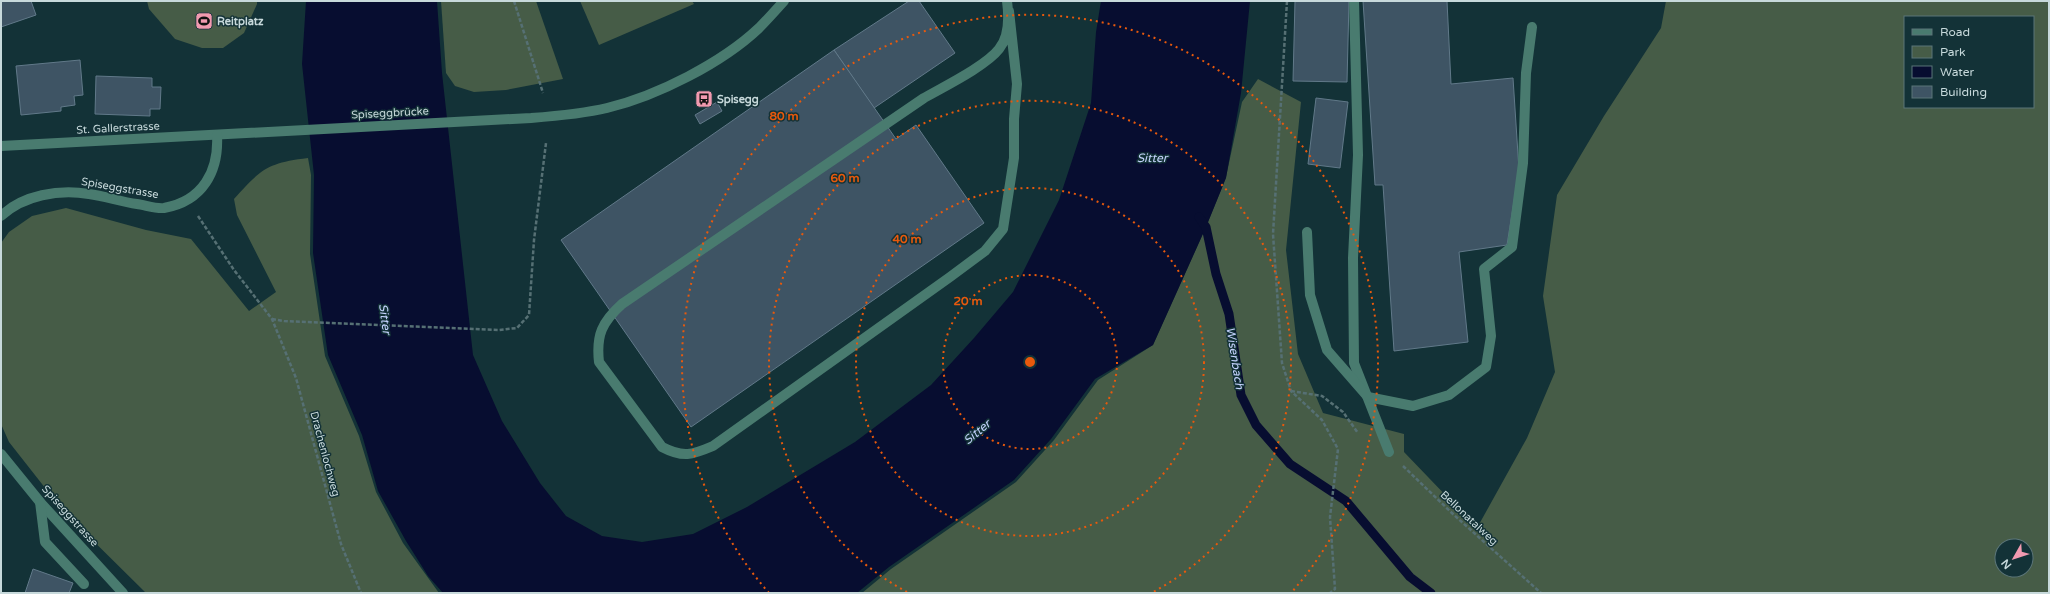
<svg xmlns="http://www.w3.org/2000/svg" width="2050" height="594" font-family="'Varela Round',sans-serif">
	<rect width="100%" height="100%" fill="#133237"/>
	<g fill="#465c47" fill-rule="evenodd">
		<path d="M147,1H257V4L244,33L223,48H202L175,39L149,9Z"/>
		<path d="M441,1H536L563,79L506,90L474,92L455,86L446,73Z"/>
		<path d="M580,1H692L694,4L599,45Z"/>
		<path d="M1666,1H2049V593H862L891,569L1016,482L1054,440L1098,380L1153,345L1206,227L1221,190L1226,177L1242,102L1258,79L1301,102L1286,250L1298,354L1323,413L1404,434V452L1477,528L1527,438L1555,372L1543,296L1557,195L1604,116L1661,28ZM1905,17H2033V107H1905ZM2002,546H2026V570H2002Z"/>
		<path d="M308,158L311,175L310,254L325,356L359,436L376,492L403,543L439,593H146L64,512L9,442L1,424V243L9,232L32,216L66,208L146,230L191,239L249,311L276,292L237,215L234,199C261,169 267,163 308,158Z"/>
	</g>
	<path fill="#070d30" d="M306,1H437L442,73L473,355L502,421L540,483L566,516L602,536L642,542L693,534L747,507L855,442L931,385L974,338L1013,292L1059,200L1091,103L1096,32L1101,1H1250L1241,93L1226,178L1206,227L1153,345L1095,379L1051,439L1014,480L889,567L857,593H443L428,576L406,541L378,491L362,435L328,355L313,253L314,175L302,64Z"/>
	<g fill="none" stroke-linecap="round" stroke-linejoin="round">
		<path stroke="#070d30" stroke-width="9" d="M1199,217L1206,227L1216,274L1229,314L1241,395L1256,425L1290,464L1346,501L1410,577L1431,593"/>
	</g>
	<g fill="#3e5464" stroke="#617989">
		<path d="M1,1H31L36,15L1,27Z"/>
		<path d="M909,1H919L955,53L874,108L834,50Z"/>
		<path d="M1295,1H1349L1347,82L1293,81Z"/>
		<path d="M1363,1H1447L1451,84L1513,78L1519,170L1507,245L1459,252L1468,342L1394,351L1383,185H1375Z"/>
		<path d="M834,50L896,139L916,125L984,223L691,427L561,240Z"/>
		<path d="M80,60L83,95L74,96L75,105L61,107V111L21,115L16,66Z"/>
		<path d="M96,76L152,78V87H161L160,109H150V116L95,114Z"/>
		<path d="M1316,98L1348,102L1340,168L1308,164Z"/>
		<path d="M717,102L722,111L700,124L695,115Z"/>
		<path d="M33,569L73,583L69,593H25Z"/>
	</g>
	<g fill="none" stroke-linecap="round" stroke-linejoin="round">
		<g stroke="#567074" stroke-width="2.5" stroke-dasharray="4 2" stroke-linecap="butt">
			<path d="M514,1L543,93"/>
			<path d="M1287,1L1273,234L1282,363L1291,391L1322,420L1338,449L1330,517L1335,589L1330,593"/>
			<path d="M198,216L234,270L272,319L296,378L341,544L361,593"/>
			<path d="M272,319L284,321L499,330L517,328L529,315L534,240L546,143"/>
			<path d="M1291,391L1322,396L1343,412L1358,433"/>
			<path d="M1403,466L1454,515L1541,593"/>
		</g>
		<g stroke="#497b6f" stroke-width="10">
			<path d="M1007,1C1009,16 1009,37 999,49C986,66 943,87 924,98L622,304C602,322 596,335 599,362L662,447C683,458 692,455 713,446L950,277L985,251L1003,229L1014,158V119L1017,84L1009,11"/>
			<path d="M1354,1L1358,155L1353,258L1354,363L1389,452"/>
			<path d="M1,146L531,118C557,116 582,114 607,108C657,96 722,63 759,28C768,19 776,10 784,1"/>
			<path d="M1,216C23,195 59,189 89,194C105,196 121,202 137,204C145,205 156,209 164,208C203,201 219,171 217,135"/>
			<path d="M1307,232L1310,295L1327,350L1368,397L1413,406L1449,395L1486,367L1491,336L1484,269L1512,247L1523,163L1526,73L1532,27"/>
			<path d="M1,454L40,502L123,593"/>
			<path d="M40,502L45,542L84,584"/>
		</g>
	</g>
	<g fill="none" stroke="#e8590c" stroke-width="2" stroke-dasharray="2 4">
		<circle cx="1030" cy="362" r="87"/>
		<circle cx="1030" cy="362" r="174"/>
		<path d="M907 592A261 261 0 1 1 1153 592"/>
		<path d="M769 593A348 348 0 1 1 1291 593"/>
	</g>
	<defs>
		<symbol id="stadium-square" viewBox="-11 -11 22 22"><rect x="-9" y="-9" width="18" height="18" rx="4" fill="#f29ab0" stroke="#133237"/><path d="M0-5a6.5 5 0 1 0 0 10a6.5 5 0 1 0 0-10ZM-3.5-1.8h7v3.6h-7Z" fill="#111"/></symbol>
		<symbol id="bus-square" viewBox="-11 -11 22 22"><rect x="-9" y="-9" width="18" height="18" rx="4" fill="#f29ab0" stroke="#133237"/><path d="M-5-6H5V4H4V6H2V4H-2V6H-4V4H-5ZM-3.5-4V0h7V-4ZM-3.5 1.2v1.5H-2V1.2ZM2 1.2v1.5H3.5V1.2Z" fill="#111"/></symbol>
	</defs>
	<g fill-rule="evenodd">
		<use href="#stadium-square" x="194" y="11" width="20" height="20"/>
		<use href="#bus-square" x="694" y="89" width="20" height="20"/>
	</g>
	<g text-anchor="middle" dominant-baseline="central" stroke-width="3" stroke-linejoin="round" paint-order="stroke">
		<g font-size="11" font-weight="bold" fill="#c7d9db" stroke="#133237" text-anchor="start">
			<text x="217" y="21">Reitplatz</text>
			<text x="717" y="99">Spisegg</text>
		</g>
		<g font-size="11" fill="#c7d9db" stroke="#133237">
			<text transform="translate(390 113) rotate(-3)">Spiseggbrücke</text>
			<text transform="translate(118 128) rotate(-3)">St. Gallerstrasse</text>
			<text transform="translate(120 188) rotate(10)">Spiseggstrasse</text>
			<text transform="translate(325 454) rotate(75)">Drachenlochweg</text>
			<text transform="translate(70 516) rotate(48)">Spiseggstrasse</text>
			<text transform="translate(1469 518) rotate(43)">Bellonatalweg</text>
		</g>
		<g font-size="12" font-style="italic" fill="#c4d2fc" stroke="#133237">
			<text x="1152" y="158">Sitter</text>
			<text transform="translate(385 319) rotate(82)">Sitter</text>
			<text transform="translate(1235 358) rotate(81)">Wisenbach</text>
			<text transform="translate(977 432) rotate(-40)">Sitter</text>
		</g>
	</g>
	<circle cx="1030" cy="362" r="6" fill="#e8590c" stroke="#133237" stroke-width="2"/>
	<g font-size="12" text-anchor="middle" font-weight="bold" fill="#e8590c" stroke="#133237" stroke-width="3" stroke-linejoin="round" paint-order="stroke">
		<text x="784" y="120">80 m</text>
		<text x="845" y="182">60 m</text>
		<text x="907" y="243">40 m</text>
		<text x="968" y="305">20 m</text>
	</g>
	<rect width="2050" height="594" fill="none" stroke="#c7d9db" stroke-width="4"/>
	<rect x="1904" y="16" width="130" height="92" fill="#133237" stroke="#5b7579"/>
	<rect x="1912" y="29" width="20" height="6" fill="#497b6f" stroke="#5b7579"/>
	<text x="1940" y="36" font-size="12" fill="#c7d9db">Road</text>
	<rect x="1912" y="46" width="20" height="12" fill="#465c47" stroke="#5b7579"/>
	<text x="1940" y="56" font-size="12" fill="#c7d9db">Park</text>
	<rect x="1912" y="66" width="20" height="12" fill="#070d30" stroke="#5b7579"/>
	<text x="1940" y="76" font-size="12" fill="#c7d9db">Water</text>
	<rect x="1912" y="86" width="20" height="12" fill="#3e5464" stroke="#5b7579"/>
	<text x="1940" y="96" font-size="12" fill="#c7d9db">Building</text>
	<g transform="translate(2014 558) rotate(231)"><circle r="19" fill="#133237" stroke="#5b7579"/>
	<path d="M0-3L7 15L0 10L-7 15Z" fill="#f29ab0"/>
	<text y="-6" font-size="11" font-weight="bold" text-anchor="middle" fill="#c7d9db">N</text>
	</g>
</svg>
